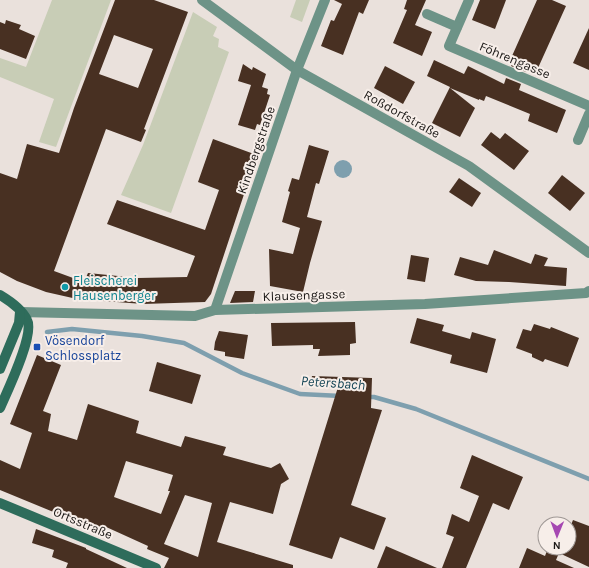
<svg xmlns="http://www.w3.org/2000/svg" width="589" height="568" font-family="Karla,sans-serif">
	<rect width="100%" height="100%" fill="#eae1dc"/>
	<g fill="#c8cdb6">
		<path d="M52,0H111L56,147L39,142L54,99L0,77V58L26,67Z"/>
		<path d="M296,0H310L302,22L290,17Z"/>
		<path d="M193,12L217,27L213,36L219,39L218,47L229,52L171,213L121,195L143,145Z"/>
	</g>
	<circle fill="#7e9fae" cx="343" cy="169" r="9"/>
	<g fill="none" stroke-linecap="round" stroke-linejoin="round">
		<g stroke="#7e9fae" stroke-width="4.5">
			<path d="M47,332L72,329L142,336L184,343L242,373L300,394L341,396"/>
			<path d="M366,397H374L416,409L589,479"/>
		</g>
	</g>
	<g fill="#483022" fill-rule="evenodd">
		<path d="M115,0H154L188,12L144,129L146,130L141,142L106,129L54,271L84,282L88,273L138,278L187,277L195,256L107,224L117,200L205,230L219,190L198,182L213,139L257,155L211,294L205,302L143,304L77,299L46,292L17,281L0,272V173L17,179L27,144L59,153L74,108ZM114,35L153,49L138,88L99,74Z"/>
		<path d="M334,0H369L363,14L359,12L343,55L321,46L331,20L334,21L342,4Z"/>
		<path d="M407,0H426L415,25L432,32L422,56L393,43L407,10L404,9Z"/>
		<path d="M480,0H506L495,29L472,20Z"/>
		<path d="M537,0H552L566,6L538,68L530,64L526,72L511,66L515,57L512,56Z"/>
		<path d="M6,20L21,25L19,29L35,36L26,59L0,49V22L5,24Z"/>
		<path d="M589,28V70L573,63Z"/>
		<path d="M434,60L464,74L468,66L504,84L506,78L521,84L519,90L566,110L557,133L528,121L530,114L486,96L484,101L479,99V100L450,88L475,108L460,137L432,123L450,87L427,76Z"/>
		<path d="M243,64L252,70L253,67L266,74L262,87L268,89L267,94L270,95L260,125L257,124L255,130L238,125L251,85L238,81Z"/>
		<path d="M385,66L415,82L403,104L374,88Z"/>
		<path d="M491,132L500,139L505,133L529,151L514,170L481,145Z"/>
		<path d="M309,145L329,151L319,184L316,183L307,217L322,221L310,263L303,292L270,286L269,249L293,254L300,228L282,222L290,192L288,191L292,178L299,180Z"/>
		<path d="M562,175L585,193L570,211L548,193Z"/>
		<path d="M459,178L481,193L472,207L449,192Z"/>
		<path d="M494,250L531,264L535,254L548,258L544,266L567,268L566,286L509,282L476,281L454,275L460,257L488,265Z"/>
		<path d="M411,255L429,258L425,282L407,279Z"/>
		<path d="M235,291H255L253,302L230,303Z"/>
		<path d="M417,318L444,325L442,331L470,339L472,332L496,339L487,373L450,363L452,355L410,343Z"/>
		<path d="M355,322L356,343L350,344V355L318,356L320,349H313V345L272,346L271,323Z"/>
		<path d="M534,324L550,329L551,327L579,338L568,367L545,359L543,362L532,357V354L516,348L523,329L531,331Z"/>
		<path d="M219,331L248,335L244,359L225,356V352L214,350L215,342Z"/>
		<path d="M37,355L61,365L43,411L51,414L48,431L77,440L88,404L139,421L136,433L181,447L185,436L226,447L223,455L271,468L280,463L289,479L281,484L273,514L230,502L217,542L293,565V568H164L169,558L147,549L148,546L104,526L102,532L0,490V460L20,469L32,433L10,424ZM126,461L173,475L168,491H170L161,514L114,497ZM185,495L212,503L198,557L164,544Z"/>
		<path d="M157,362L201,375L192,404L149,391Z"/>
		<path d="M312,376L372,378L371,408L382,410L351,505L386,518L374,550L340,537L332,559L289,545L338,387L320,388L310,385Z"/>
		<path d="M472,455L523,477L509,510L493,503L466,568H442L454,537L446,534L452,514L469,522L479,496L460,488Z"/>
		<path d="M573,520L589,526V567L559,553L556,560L574,568H519L527,548L545,556L548,548H569V530Z"/>
		<path d="M36,529L86,548V549L127,568H66L68,563L52,557L54,550L32,543Z"/>
		<path d="M386,546L437,568H377Z"/>
	</g>
	<g fill="none" stroke-linecap="round" stroke-linejoin="round">
		<g stroke="#6d9387" stroke-width="10">
			<path d="M202,0L297,70L469,166L589,253"/>
			<path d="M469,0L449,46L589,106"/>
			<path d="M427,14L457,27"/>
			<path d="M578,140L589,114"/>
			<path d="M215,310L297,70L325,0"/>
			<path d="M20,312L195,316L215,310L425,304L586,293L589,291"/>
		</g>
		<g stroke="#2e6c5b" stroke-width="10">
			<path d="M0,295C10,301 22,309 27,320C35,334 7,392 0,408"/>
			<path d="M0,369L19,323L20,312"/>
			<path d="M0,503L156,568"/>
		</g>
	</g>
	<circle fill="#0f9aa8" stroke="#f7eee9" stroke-width="1.5" cx="65" cy="287" r="4"/>
	<rect fill="#1a4fb4" stroke="#f7eee9" stroke-width="1.5" x="33" y="343" width="8" height="8" rx="2"/>
	<g text-anchor="middle" dominant-baseline="central" stroke-width="4" stroke-linejoin="round" paint-order="stroke">
		<g font-size="13" fill="#1b1816" stroke="#f7eee9">
			<text transform="translate(515 60) rotate(23)">Föhrengasse</text>
			<text transform="translate(402 114) rotate(29)">Roßdorfstraße</text>
			<text transform="translate(256 150) rotate(-71)">Kindbergstraße</text>
			<text transform="translate(304 295) rotate(-2)">Klausengasse</text>
			<text transform="translate(83 523) rotate(23)">Ortsstraße</text>
		</g>
		<g font-size="13" fill="#0d838f" stroke="#f7eee9" text-anchor="start">
			<text x="73" y="280">Fleischerei<tspan x="73" dy="15">Hausenberger</tspan></text>
		</g>
		<g font-size="13" fill="#164399" stroke="#f7eee9" text-anchor="start">
			<text x="45" y="340">Vösendorf<tspan x="45" dy="15">Schlossplatz</tspan></text>
		</g>
		<g font-size="14" font-style="italic" fill="#154556" stroke="#f7eee9">
			<text transform="translate(333 383) rotate(4)">Petersbach</text>
		</g>
	</g>
	<g transform="translate(557 536) rotate(181)"><circle r="19" fill="#f7eee9" stroke="#9f9895"/>
	<path d="M0-3L7 15L0 10L-7 15Z" fill="#a648b2"/>
	<text y="-6" font-size="11" font-weight="bold" text-anchor="middle" fill="#1b1816">N</text>
	</g>
</svg>
